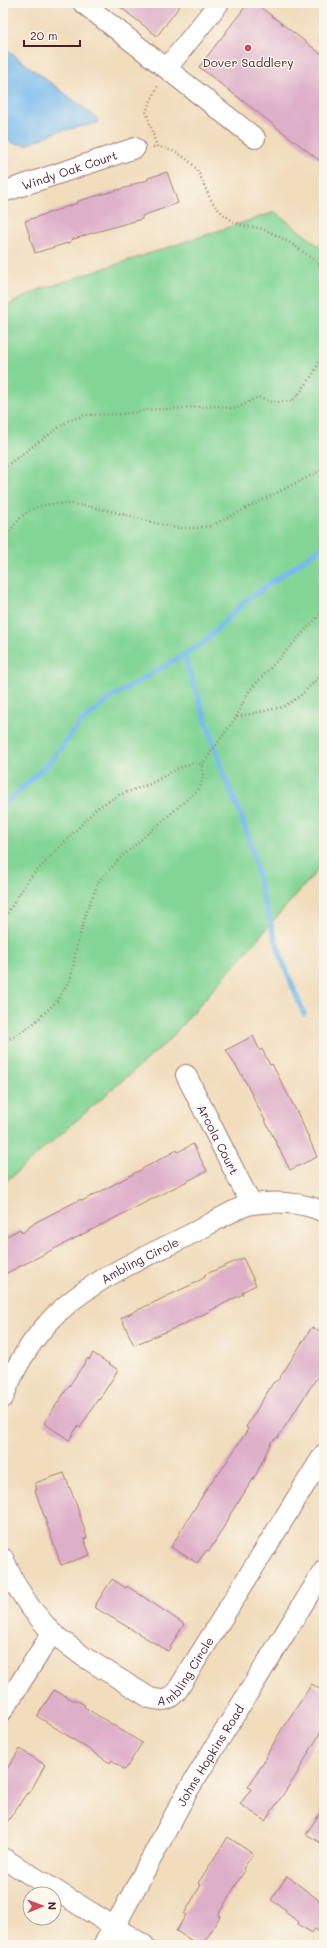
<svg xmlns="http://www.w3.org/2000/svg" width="327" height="1948" font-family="Mali,sans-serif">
	<rect width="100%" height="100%" fill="#fbf7ec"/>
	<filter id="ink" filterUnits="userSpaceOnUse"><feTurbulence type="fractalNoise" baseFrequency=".025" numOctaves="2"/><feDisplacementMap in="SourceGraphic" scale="8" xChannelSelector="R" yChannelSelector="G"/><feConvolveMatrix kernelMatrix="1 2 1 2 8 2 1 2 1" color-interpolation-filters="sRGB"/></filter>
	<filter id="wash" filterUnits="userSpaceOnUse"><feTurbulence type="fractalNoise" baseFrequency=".012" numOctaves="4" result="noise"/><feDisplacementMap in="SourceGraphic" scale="16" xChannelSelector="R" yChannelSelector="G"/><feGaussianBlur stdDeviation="0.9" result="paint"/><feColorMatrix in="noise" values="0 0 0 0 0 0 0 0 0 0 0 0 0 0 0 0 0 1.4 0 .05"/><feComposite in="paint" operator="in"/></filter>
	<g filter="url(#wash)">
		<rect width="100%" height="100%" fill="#f1dcbc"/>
		<path fill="#83d596" stroke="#667a60" d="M275,212L324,250V863L168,1041L3,1184V308L36,291Z"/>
		<path fill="#77baed" stroke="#606c8c" d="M3,47L96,117L98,123L56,132L27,145L12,143L3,134Z"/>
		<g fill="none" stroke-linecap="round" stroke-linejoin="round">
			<g stroke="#77baed" stroke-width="5.5">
				<path d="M184,655L226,780L242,818L253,852L263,899L282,960L304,1014"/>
				<path d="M3,806L52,760L79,724L112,697L202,644L244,602L324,546"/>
			</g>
		</g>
		<g id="blocks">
			<g fill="#deafc9">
				<path d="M115,3H182L157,36Z"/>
				<path d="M248,3H255L324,56V164L199,67Z"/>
				<path d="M167,172L178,203L142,216V219L89,234L71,240V242L35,253L25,221L78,203V201L132,186L131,185L148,180V178Z"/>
				<path d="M253,1036L260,1051L262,1049L270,1065L272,1064L300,1118L317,1157L290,1170L244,1079L226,1050Z"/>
				<path d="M193,1144L207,1171L3,1275V1238L20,1229L22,1233L36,1222L81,1199L82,1201L98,1193L177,1150L178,1152Z"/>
				<path d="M243,1258L256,1285L242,1292L243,1294L182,1325L134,1345L121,1318L197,1282L205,1277L204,1275Z"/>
				<path d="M312,1327L324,1334V1367L278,1437L271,1442L257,1473L229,1516H230L219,1535L209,1551L207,1550L197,1563L171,1547L206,1490L217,1474L218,1475L248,1429L246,1427L273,1383L279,1379Z"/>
				<path d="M93,1353L118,1370L99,1400L98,1399L80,1428L78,1426L69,1440L44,1423L88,1358L89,1360Z"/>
				<path d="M64,1473L77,1506L87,1538L84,1539L90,1555L61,1565L35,1490H37L35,1483Z"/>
				<path d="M112,1579L126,1588L127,1586L184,1624L168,1651L94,1607Z"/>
				<path d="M312,1684L324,1692V1726L295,1777L265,1821L240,1804L251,1789L248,1787L266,1759L265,1758L282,1729Z"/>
				<path d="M54,1690L73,1700H76L85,1705L84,1707L142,1743L125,1770L112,1760L110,1763L37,1716Z"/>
				<path d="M20,1749L45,1765L29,1794L27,1793L3,1828V1775Z"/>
				<path d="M324,1807V1845L306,1834Z"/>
				<path d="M228,1837L253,1854L243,1869L245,1870L218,1915L220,1916L212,1930L202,1945H199L176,1931L186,1915L184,1914L201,1885L198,1883Z"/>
				<path d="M287,1876L324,1904V1935L315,1929L312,1933L298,1924L299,1922L285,1912L286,1910L271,1900Z"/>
			</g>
		</g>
	</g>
	<g filter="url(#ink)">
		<use href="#blocks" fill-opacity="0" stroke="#9e7e74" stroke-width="1"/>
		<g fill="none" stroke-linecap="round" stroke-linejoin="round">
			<defs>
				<g id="minor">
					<path d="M83,3L255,138"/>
					<path d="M167,68L219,3"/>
					<path id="s1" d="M3,192L135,148"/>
					<path id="s2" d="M186,1075L251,1204"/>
					<path id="s3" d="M3,1398C13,1371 29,1344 48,1323C85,1281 146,1257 195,1232C210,1224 237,1207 252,1204C275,1201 303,1202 324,1212"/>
					<path id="s4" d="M3,1558L14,1582L30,1607L52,1633L84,1657L150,1698C163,1701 167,1702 177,1691L324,1454"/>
					<path d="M3,1710L52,1633"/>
					<path d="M3,1858L144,1945"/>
					<path id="s5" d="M103,1945L115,1926L187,1792L324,1570"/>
				</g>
			</defs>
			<use href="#minor" stroke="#9e7e74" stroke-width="22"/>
			<g stroke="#9e7e74" stroke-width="2.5" stroke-dasharray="1 3" stroke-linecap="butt">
				<path d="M153,147C169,146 188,157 197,170C205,183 207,199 219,210C226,217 235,223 244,226C250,227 257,227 262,229C284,237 306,253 324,268"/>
				<path d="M157,147L146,111L158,86"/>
				<path d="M3,468L68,421L85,415L124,414L147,410L218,406L236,409L258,397L272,402L292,401C302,391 314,375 319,362C322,355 321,348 324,341"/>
				<path d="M3,541C10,531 18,518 29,511C61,490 136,520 172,527C185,529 198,528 211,526L324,469"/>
				<path d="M236,717L249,691L324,610"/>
				<path d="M202,765L236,717L283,707L299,697L324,672"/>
				<path d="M3,920L28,880L97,808L119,795L150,784L179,768L195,762L202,765L203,775L200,788L119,859L99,881L86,912L76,950L71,978L58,1000L32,1025L3,1043"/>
			</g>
			<use href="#minor" stroke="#fff" stroke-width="20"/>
		</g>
	</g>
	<circle fill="#d1495b" stroke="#fbf7ec" stroke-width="1.5" cx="248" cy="48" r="4"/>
	<g text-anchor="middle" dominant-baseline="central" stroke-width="3" stroke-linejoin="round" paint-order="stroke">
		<g font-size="12" fill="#4a1f2b" stroke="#fbf7ec">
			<text x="248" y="62">Dover Saddlery</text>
		</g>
		<g font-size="12" fill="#4a1f2b" stroke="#fbf7ec">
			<text stroke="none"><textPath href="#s1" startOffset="70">Windy Oak Court</textPath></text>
			<text stroke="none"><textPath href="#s2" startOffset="72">Arcola Court</textPath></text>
			<text stroke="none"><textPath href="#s3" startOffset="200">Ambling Circle</textPath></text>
			<text stroke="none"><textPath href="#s4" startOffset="258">Ambling Circle</textPath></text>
			<text stroke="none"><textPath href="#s5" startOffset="218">Johns Hopkins Road</textPath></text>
		</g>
	</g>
	<rect width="327" height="1948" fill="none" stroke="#fbf7ec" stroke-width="16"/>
	<g transform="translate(42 1906) rotate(89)"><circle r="19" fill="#fbf7ec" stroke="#b4a19f"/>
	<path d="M0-3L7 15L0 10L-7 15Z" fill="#d1495b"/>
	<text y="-6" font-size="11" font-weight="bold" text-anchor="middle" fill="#4a1f2b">N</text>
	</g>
	<path d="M24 40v6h56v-6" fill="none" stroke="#4a1f2b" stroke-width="2"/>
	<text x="30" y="40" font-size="12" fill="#4a1f2b" stroke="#fbf7ec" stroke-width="3" paint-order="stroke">20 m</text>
</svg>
